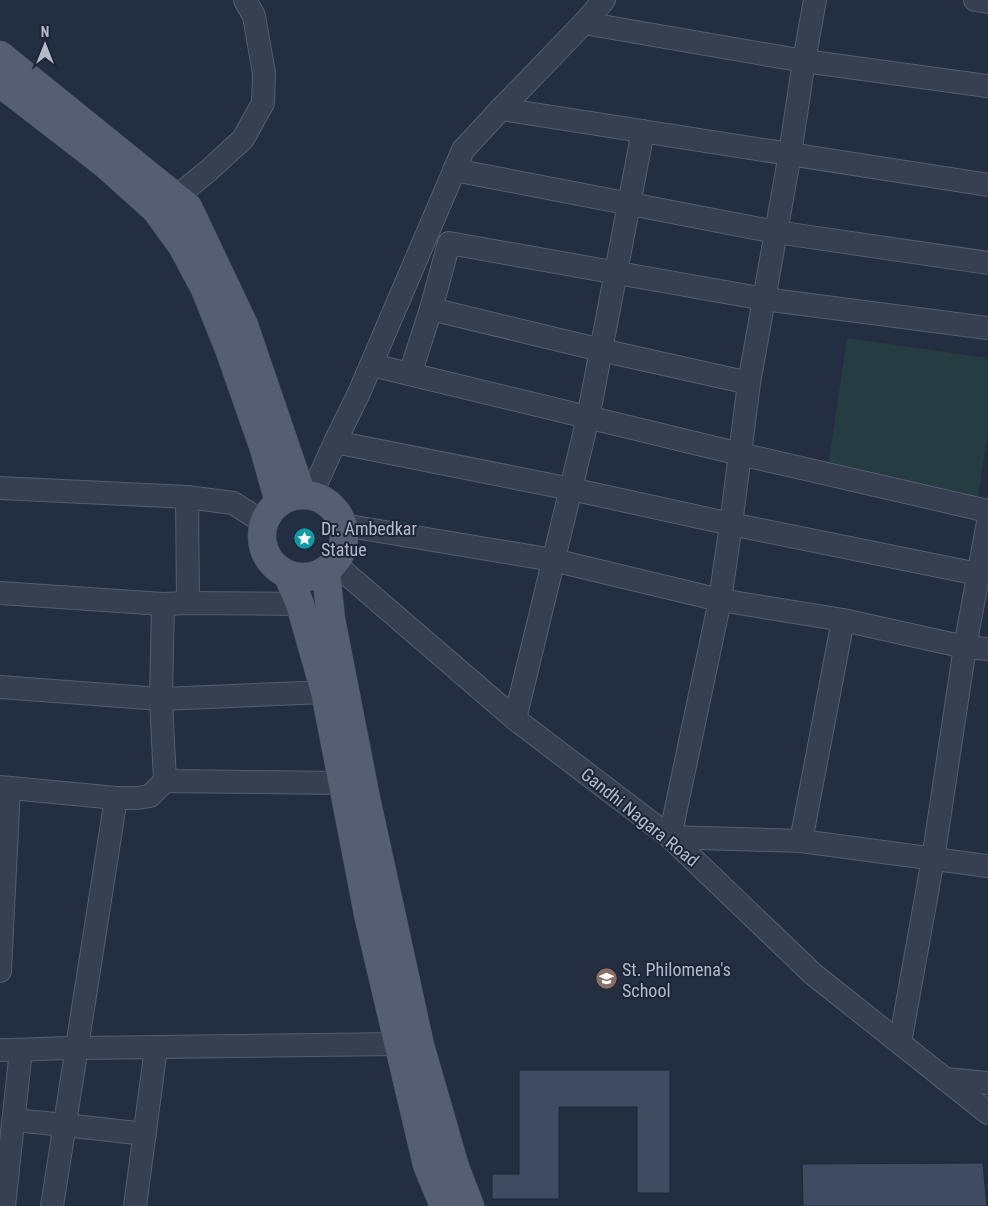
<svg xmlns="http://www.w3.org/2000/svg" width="988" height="1206" font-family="'Roboto Condensed',sans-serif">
	<rect width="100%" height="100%" fill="#232e41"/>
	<path fill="#253d42" d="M847,338L988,358V431L978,497L828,467Z"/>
	<g fill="#3e4b61" stroke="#1e2738">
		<path d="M519,1070H670V1193H637V1107H559V1199H492V1174H519Z"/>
		<path d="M983,1163L987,1206H803L802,1164Z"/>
	</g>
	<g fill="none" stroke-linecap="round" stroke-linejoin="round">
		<defs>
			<g id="minor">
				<path d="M815,0L804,61L790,154L749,383L731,524L720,600L670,837L801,841L988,866"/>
				<path d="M975,0L988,2"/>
				<path d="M584,23L804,61L988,86"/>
				<path d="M501,109L988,185"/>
				<path d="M454,170L776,232L988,263"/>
				<path d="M176,197L208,171L243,139L263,103L264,73L254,16L245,0"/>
				<path d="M431,309L449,243L764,299L988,328"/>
				<path d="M372,365L740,454L988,511"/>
				<path d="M410,374L431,309L601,350L749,383"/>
				<path d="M335,442L571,489L731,524L978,574"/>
				<path d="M0,488L187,497L233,503L263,522"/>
				<path d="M311,496L335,442L359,393L463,150L501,109L584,23L604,0"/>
				<path d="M187,497L188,603"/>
				<path d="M343,525L553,560L720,600L843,620L965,647L988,649"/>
				<path d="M335,564L515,719L670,837L813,974L988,1113"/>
				<path d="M0,593L163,604L188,603L300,604"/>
				<path d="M163,604L161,699L165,781"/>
				<path d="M0,687L161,699L325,692"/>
				<path d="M515,719L588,418L643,131"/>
				<path d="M0,787L116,798H137L150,796L165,781L343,783"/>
				<path d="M801,841L843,620"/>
				<path d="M0,971L9,788"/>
				<path d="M900,1043L933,859L965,647L988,522"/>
				<path d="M0,1050C27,1050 53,1048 80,1048C186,1047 292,1046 398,1044"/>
				<path d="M945,1079L988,1083"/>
				<path d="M14,1120L65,1125L145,1134"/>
				<path d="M4,1206L21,1050"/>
				<path d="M52,1206L116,798"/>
				<path d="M135,1206L156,1048"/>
			</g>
			<g id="major">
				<path d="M0,55L188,207L244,325L302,495"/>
				<path d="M0,83L106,165L156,210L182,246L205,289L229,349L264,449L279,502"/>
				<circle cx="303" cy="536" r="41"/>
				<path d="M326,572L331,619L366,798L420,1045L455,1167L470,1206"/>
				<path d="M288,576L300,604L325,692L369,919L427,1165L444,1206"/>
			</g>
		</defs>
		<use href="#minor" stroke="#555e6e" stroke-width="24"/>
		<use href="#major" stroke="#40495a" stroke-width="29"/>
		<use href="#minor" stroke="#374050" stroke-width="22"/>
		<use href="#major" stroke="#555f71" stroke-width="28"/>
	</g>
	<defs>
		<symbol id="sight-disc" viewBox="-11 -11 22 22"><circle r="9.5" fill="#0f9aa8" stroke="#1c2536"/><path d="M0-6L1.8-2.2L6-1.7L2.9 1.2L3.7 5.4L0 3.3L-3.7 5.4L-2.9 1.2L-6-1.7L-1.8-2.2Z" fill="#fff"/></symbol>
		<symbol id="school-disc" viewBox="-11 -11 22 22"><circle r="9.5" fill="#8d6e63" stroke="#1c2536"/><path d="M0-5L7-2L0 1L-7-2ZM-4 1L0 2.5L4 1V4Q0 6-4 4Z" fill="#fff"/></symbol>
	</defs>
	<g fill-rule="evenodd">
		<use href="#sight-disc" x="292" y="526" width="25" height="25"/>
		<use href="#school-disc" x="594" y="966" width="25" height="25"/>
	</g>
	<g text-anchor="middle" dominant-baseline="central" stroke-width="4" stroke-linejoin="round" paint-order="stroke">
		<g font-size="18" fill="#b3bbcb" stroke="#1c2536" text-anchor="start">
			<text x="321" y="528">Dr. Ambedkar<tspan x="321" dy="21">Statue</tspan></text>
			<text x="622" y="969">St. Philomena's<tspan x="622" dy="21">School</tspan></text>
		</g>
		<g font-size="18" fill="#b3bbcb" stroke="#1c2536">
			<text transform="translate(640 817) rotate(39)">Gandhi Nagara Road</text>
		</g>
	</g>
	<g transform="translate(45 45)" stroke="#1c2536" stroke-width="4" paint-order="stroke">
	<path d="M0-4L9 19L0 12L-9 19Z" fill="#b3bbcb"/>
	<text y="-8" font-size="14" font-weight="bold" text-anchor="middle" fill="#b3bbcb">N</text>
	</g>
</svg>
